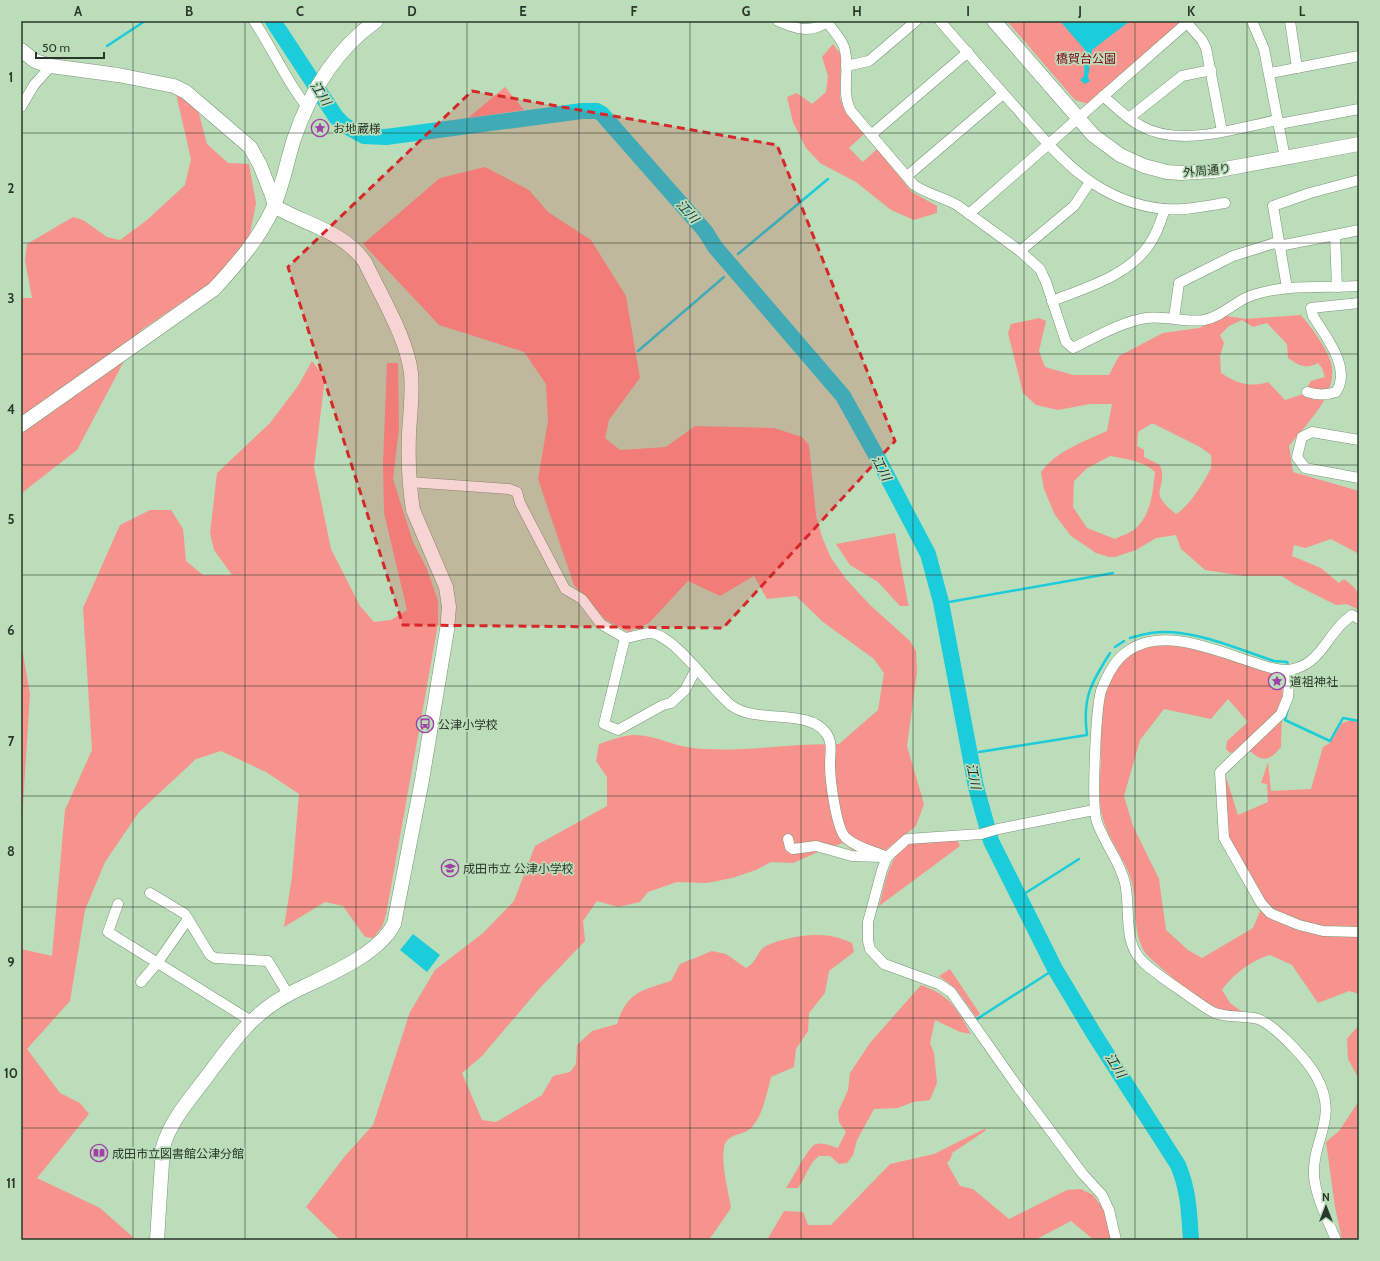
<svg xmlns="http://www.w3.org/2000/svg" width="1380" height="1261" font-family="Cabin,'Noto Sans JP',sans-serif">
	<rect width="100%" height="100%" fill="#bbddb9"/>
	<g fill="#f8928c" fill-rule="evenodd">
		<path d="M1007,21H1183L1088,104L1075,100Z"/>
		<path d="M833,44L841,55L840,98L845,112L864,134L849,148L863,162L877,149L912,192L937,206V213L914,220L891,210L856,182L820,163L806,148L793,122L787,97L797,93L812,104L826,92L828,76L822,57Z"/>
		<path d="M505,87L524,110L468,118Z"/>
		<path d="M176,94L198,110L207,144L228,163L249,164L256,203L254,214L249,238L231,269L140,331L77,450L23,492L21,496V298H32L25,261L27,244L73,217L83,220L107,237L120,240L147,220L185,185L191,159Z"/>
		<path d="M485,167L529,190L548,212L591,240L626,296L640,378L609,420L605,438L620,450L666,447L695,426L774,428L802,437L809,445L816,516L822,537L831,558L846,579L870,605L910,641L916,651L917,672L907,746L924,804L916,826L878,856H861L843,843L820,851L793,863L771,862L756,870L732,878L707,883L677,882L648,892L640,902L618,907L597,901L583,921L585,941L539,989L482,1056L462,1073L482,1120L496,1122L542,1095L553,1076L570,1072L576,1064L577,1045L592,1031L617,1024C627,992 642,990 671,981L680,964L712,951L726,954L746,968C755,963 756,956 762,949C771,940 806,934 819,935C830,935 842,938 852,943L854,952L829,971L825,993L809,1013L808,1031L796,1049L794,1067L771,1077C767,1093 763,1115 751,1128C743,1136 727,1133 724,1147C721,1166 728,1189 731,1208L709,1240H340L306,1207L345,1156L373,1125L410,1012L435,970L483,933L514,901L535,846L607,806V777L596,761L599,744C609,741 623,735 634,735C655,735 673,746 693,748C742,753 790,743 839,744L878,710L884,673L874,659L823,622L796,596L767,599L754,576L720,596L688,581L649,623L628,632L605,619L574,585L538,479L548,421L546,384L524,352L439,325L363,244L440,178Z"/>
		<path d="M1301,315C1311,327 1331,353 1332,368C1335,398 1306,424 1289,446L1293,472L1359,491V554L1331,539L1305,548L1294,545L1292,556L1321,568L1339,583L1344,579C1359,590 1359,592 1359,610L1347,604L1336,605L1294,584L1282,576H1244L1205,570L1181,549L1176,535L1156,538L1136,550L1115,557H1109L1096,553L1071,536L1055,515L1044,489L1041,472C1058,450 1083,442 1107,431L1112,404H1090L1058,410L1036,405L1023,393L1008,333L1011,324L1039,318L1046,321L1039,351L1045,367L1073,375H1109L1119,356L1163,333L1199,328L1226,316L1246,319ZM1242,320L1253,327L1267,323L1287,344L1288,358C1299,365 1305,370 1318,363L1322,368L1325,377L1311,381L1303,394L1285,400L1268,382C1250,388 1236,383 1221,373L1220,356L1224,343L1220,335L1229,326ZM1151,424H1154L1200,447L1211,455C1211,459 1212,464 1211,468C1205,481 1188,508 1176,514C1145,490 1169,491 1160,465L1144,457V450L1137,446L1138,432ZM1110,456C1126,459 1144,461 1155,472C1153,492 1151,515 1135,529C1130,533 1121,536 1115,539L1087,528L1073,507L1074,481L1086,469Z"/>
		<path d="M312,361L325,378L314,467L331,549L360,606L374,622L391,620L407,610L384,513L383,463L387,363H398L399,428L393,479L413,542L427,569L438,601V624L386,915L382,927L373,938L365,937L343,906L325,902L284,927L292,877L299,794L266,772L221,751L196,759L139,812L105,862L85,910L70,1001L27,1049L60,1093L80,1103L89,1114L37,1178L100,1208L134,1238L133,1240H21V949L52,956L65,810L92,750L83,608L120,525L150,510H171L183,529L186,561L203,575H232L214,550L210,533L217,473L270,423L298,386Z"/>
		<path d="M895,533L908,603L909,606H900L878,582L850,565L836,544Z"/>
		<path d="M21,642L30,694L21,837Z"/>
		<path d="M1154,645L1176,646L1192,649L1283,674L1281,747C1267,764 1262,761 1246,748L1230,753L1226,749L1227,741L1248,722L1228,699L1211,719L1164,709L1140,740L1124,796L1133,826L1159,879L1166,930L1188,950L1202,958L1253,928L1261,909L1228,841L1222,774L1226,777L1238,815L1268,802L1267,784L1261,783L1268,762L1271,791L1311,789L1323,747L1330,743L1342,723L1352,720L1359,723V994L1349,991L1318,1003L1292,965L1270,955C1252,960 1232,975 1222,990L1230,1003L1244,1013C1235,1012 1222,1013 1214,1010C1206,1007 1155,963 1148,956C1131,936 1138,906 1132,883C1128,864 1110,842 1104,822C1097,802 1100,781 1101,759C1102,714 1098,657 1154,645Z"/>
		<path d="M957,840L960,846L879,906C885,887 888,855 908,845C920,840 944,841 957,840Z"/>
		<path d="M950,969L980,1014L976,1017L956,989L939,976Z"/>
		<path d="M921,985C951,996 956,1008 971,1034L960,1032L935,1020L930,1043L934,1053L937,1083L930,1100L913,1102L898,1108L874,1109L857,1140L853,1155L847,1163L839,1164L830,1156H819C808,1164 806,1178 798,1188H786C793,1179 808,1146 816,1144C823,1142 832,1146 838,1148L846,1132L839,1122L838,1112L848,1090L850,1073L870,1043Z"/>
		<path d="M1359,1025V1079L1348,1059L1347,1039Z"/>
		<path d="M1359,1101V1240H1342L1335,1207L1326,1142L1339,1131Z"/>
		<path d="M986,1128L985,1131L952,1153L951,1158L947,1163L960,1186L973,1189L1009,1219L1067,1190L1081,1189L1093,1195L1105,1211L1112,1240H1094L1071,1221L1035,1240H767L784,1211L803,1212L808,1225H831L890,1164L934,1154Z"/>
	</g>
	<g fill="#1bccda">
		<path d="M1060,21H1130L1092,50L1088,77L1090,81L1085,84L1080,80L1084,76L1085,50Z"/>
		<path d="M413,934L440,955L427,972L400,950Z"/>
	</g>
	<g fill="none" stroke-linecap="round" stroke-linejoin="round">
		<g stroke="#1bccda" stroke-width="2.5">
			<path d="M107,46L145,21"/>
			<path d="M738,254L828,179"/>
			<path d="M728,261L732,258"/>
			<path d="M729,271L732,267"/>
			<path d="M638,351L724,277"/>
			<path d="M949,602L1113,573"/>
			<path d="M941,604L943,603"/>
			<path d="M1130,638C1137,636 1144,634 1151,633C1190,627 1237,649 1274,661L1287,662L1288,665"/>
			<path d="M1115,647L1124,641"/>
			<path d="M1288,709L1285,720L1330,741L1343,718L1359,721"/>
			<path d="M979,752L1087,735C1082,698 1091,683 1110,653"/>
			<path d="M970,754H971"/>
			<path d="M1024,894L1079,859"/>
			<path d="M1019,897L1020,896"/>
			<path d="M1054,969H1055"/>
			<path d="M977,1019L1050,972"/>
		</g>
		<path stroke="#1bccda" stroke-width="16" d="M273,21L336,117L344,125L364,136L386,137L582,111H597L602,114L705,231L715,247L843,396L877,457L928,554L941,602L976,787L991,841L1055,969L1094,1034L1178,1165C1189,1192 1189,1212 1191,1240"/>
		<defs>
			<g id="street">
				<path d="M254,21C273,49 286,81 307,107"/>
				<path d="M778,21C796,29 811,34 828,21"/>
				<path d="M826,21C832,29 841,38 844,47C851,68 840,91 851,111L914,185C927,194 943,197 957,205L1020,251L1040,269L1046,282L1066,342L1073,348C1096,337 1121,322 1146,318C1165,315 1185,323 1204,320C1222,317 1236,300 1253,295C1286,284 1324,288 1359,286"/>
				<path d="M940,21C966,51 992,81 1018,110C1060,158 1096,202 1164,209C1184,211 1205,206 1225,203"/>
				<path d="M1252,21L1264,49L1285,158"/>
				<path d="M1290,21L1297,68"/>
				<path d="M1187,23L1202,40L1206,48L1222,131"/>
				<path d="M846,66L869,61L916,21"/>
				<path d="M1270,73L1359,56"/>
				<path d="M1103,96C1115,106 1127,119 1141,126C1180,148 1237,128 1278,120"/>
				<path d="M21,107L34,85L51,66"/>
				<path d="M1129,118L1182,76L1211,70"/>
				<path d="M1279,124L1359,109"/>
				<path d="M871,135L968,52"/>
				<path d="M907,176L1003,94"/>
				<path d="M969,214L1189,21"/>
				<path d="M1279,246L1335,235"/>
				<path d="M1020,251L1074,206L1090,182"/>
				<path d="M1337,287L1335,235L1359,230"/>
				<path d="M1287,288L1273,206L1310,193L1359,180"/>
				<path d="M1052,301C1085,288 1128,276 1149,245C1157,234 1161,221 1165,209"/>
				<path d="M1174,318L1179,283L1233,256L1278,242"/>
				<path d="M1307,392C1316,395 1327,395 1336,392C1352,368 1325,336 1313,316L1311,308L1359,303"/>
				<path d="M1359,440L1312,432L1302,437L1297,457L1305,468L1359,478"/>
				<path d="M409,482L509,489L517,492L520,503L565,589L582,599L601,624L625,638C633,637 641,634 649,633C674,633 712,691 732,706C758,724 808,708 826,733C833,742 830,754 830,765C830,779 836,829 846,838C857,848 874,851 887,857"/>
				<path d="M625,638L604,724L618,730L663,705L671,703L685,690L696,669"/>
				<path d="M1290,670L1288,697L1281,714L1220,772L1224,838L1261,903L1270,913L1299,925L1323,931L1359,932"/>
				<path d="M1094,810L998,829L981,834L907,839L887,857L882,870L868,922V941L870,949L884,964L939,984L951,992L1017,1086L1082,1173L1102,1195L1109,1210L1116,1240"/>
				<path d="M788,839L790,847L793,849L816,846L852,856L881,857"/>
				<path d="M150,893L185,914L210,955L215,958L268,961L288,994"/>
				<path d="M118,904L108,932L251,1021"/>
				<path d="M141,982L158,962L188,919"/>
				<path d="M1336,1240C1328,1220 1316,1198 1314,1176C1312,1138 1340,1118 1316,1076C1308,1061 1274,1024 1258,1019C1244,1015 1228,1018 1215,1013C1206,1009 1198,1002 1190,997C1175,986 1157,975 1143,962C1122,942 1131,909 1125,883C1120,861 1104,843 1097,822C1091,805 1096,709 1101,691C1106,678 1114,662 1124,654C1160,624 1216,651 1255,663C1268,667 1283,673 1297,668C1317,662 1325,643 1338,628C1342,623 1347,619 1352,615L1359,619"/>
			</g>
			<g id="secondary">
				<path d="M994,21L1093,135L1120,155L1144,166L1167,172L1181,173L1214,171L1359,144"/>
				<path d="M21,50L35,61L51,66L118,75L174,86L186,92L250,147L260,165L273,198L274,205"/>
				<path d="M21,425L214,289C237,264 260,238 274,206C283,184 287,161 294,139C310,92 335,50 376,21"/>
				<path d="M157,1240L163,1147C171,1119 191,1098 208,1075C233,1042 251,1014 289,994C322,977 377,957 394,924L422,780L447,630L449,607L446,587L413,510C409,485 408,460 409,434C410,413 413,393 411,373C407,338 380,294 365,262C342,230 306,225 274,206"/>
			</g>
		</defs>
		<use href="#street" stroke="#789776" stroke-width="11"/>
		<use href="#secondary" stroke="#789776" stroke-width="15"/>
		<use href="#street" stroke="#fff" stroke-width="10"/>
		<use href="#secondary" stroke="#fff" stroke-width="14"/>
	</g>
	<path fill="#d62828" fill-opacity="0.2" stroke="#d62828" stroke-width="3" stroke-dasharray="8 5" stroke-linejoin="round" d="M472,91L777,145L895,441L723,628L403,625L288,267Z"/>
	<path fill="none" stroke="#2a372a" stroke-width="1" stroke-opacity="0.55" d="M133,21V1240M245,21V1240M356,21V1240M467,21V1240M579,21V1240M690,21V1240M801,21V1240M913,21V1240M1024,21V1240M1135,21V1240M1247,21V1240M21,133H1359M21,243H1359M21,354H1359M21,465H1359M21,575H1359M21,686H1359M21,796H1359M21,907H1359M21,1018H1359M21,1128H1359"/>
	<defs>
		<symbol id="sight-ring" viewBox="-11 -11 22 22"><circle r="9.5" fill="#bbddb9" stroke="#a041a9" stroke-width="1.5"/><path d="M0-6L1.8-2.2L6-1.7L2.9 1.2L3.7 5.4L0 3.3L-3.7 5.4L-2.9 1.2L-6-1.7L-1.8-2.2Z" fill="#a041a9"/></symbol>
		<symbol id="bus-ring" viewBox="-11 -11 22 22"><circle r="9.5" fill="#bbddb9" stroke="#a041a9" stroke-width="1.5"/><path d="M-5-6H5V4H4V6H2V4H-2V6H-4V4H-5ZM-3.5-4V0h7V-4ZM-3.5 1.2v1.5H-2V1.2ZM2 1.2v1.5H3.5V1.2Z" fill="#a041a9"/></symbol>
		<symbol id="school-ring" viewBox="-11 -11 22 22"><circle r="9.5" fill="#bbddb9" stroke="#a041a9" stroke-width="1.5"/><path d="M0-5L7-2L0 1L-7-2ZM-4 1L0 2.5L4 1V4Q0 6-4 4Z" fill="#a041a9"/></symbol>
		<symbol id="library-ring" viewBox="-11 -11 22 22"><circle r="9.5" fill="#bbddb9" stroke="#a041a9" stroke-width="1.5"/><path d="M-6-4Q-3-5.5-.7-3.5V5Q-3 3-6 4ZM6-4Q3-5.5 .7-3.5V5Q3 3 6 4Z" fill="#a041a9"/></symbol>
	</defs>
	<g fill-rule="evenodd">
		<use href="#sight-ring" x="310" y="118" width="20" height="20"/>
		<use href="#sight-ring" x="1267" y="671" width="20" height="20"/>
		<use href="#bus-ring" x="415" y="714" width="20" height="20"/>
		<use href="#school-ring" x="440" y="858" width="20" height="20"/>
		<use href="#library-ring" x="89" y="1143" width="20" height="20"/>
	</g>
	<g text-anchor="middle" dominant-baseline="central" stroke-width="3.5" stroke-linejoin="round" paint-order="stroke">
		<g font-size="12" fill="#810315" stroke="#bbddb9">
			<text x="1086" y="58">橋賀台公園</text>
		</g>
		<g font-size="12" fill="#2a372a" stroke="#bbddb9" text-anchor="start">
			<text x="333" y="128">お地蔵様</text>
			<text x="1290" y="681">道祖神社</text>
			<text x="438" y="724">公津小学校</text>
			<text x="463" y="868">成田市立 公津小学校</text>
			<text x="112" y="1153">成田市立図書館公津分館</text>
		</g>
		<g font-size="12" fill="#2a372a" stroke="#bbddb9">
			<text transform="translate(1207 170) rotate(-5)">外周通り</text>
		</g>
		<g font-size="13" font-style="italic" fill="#113134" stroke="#bbddb9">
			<text transform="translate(321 93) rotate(57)">江川</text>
			<text transform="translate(688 211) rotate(48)">江川</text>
			<text transform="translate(882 468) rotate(62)">江川</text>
			<text transform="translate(974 776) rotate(78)">江川</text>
			<text transform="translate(1116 1065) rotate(58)">江川</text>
		</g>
	</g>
	<rect width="1380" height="1261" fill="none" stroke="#bbddb9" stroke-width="44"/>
	<g transform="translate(1326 1207)" stroke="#bbddb9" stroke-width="3" paint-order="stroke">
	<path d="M0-3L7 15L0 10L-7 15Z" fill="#2a372a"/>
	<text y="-6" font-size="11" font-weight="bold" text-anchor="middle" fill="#2a372a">N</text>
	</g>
	<path d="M36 52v6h68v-6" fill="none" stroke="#2a372a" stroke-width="2"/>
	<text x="42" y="52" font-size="12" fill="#2a372a" stroke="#bbddb9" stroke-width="3" paint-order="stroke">50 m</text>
	<rect x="22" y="22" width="1336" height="1217" fill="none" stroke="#2a372a" stroke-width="1.5"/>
	<g font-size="13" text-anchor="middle" font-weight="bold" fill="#2a372a">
		<text x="78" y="16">A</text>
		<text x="189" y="16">B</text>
		<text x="300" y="16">C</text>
		<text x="412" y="16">D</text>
		<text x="523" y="16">E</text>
		<text x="634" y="16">F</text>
		<text x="746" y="16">G</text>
		<text x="857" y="16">H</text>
		<text x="968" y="16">I</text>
		<text x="1080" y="16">J</text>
		<text x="1191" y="16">K</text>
		<text x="1302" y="16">L</text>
		<text x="11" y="82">1</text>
		<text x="11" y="193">2</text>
		<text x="11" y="303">3</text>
		<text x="11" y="414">4</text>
		<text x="11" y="524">5</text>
		<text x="11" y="635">6</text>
		<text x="11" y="746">7</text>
		<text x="11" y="856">8</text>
		<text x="11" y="967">9</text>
		<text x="11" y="1078">10</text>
		<text x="11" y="1188">11</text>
	</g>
</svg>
